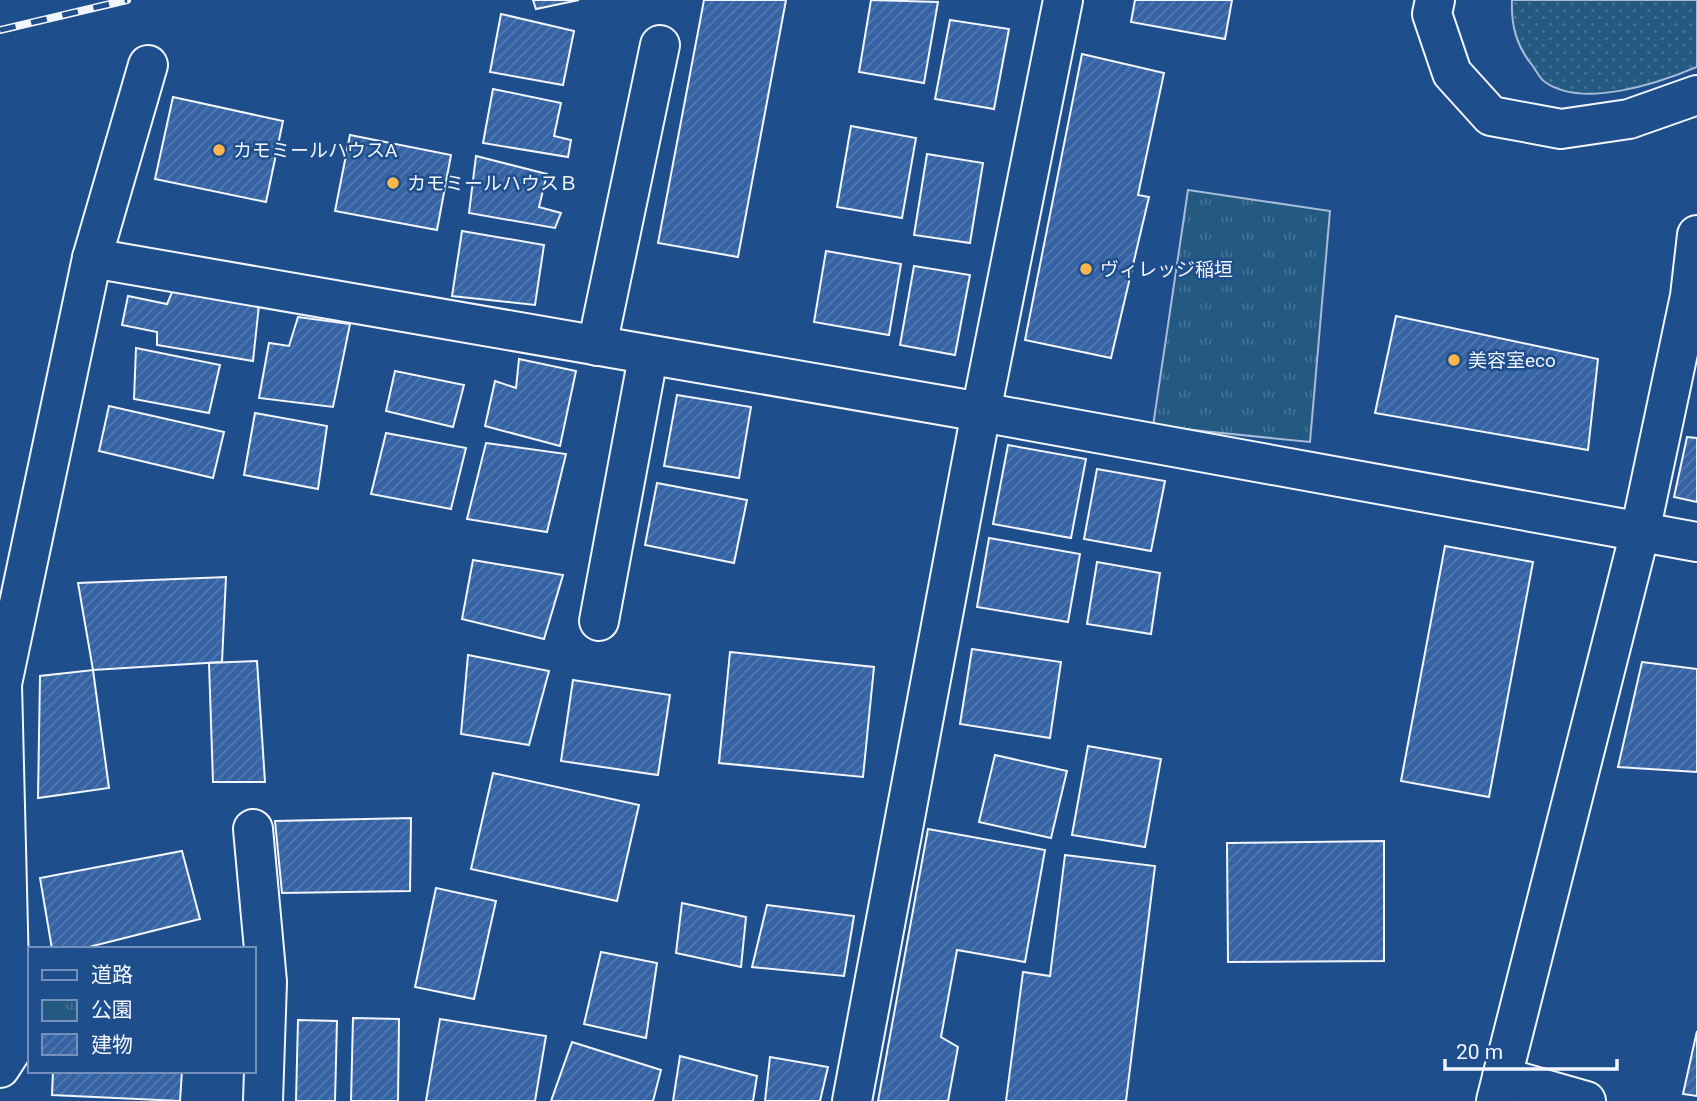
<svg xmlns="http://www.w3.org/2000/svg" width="1697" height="1101" font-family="Roboto,'Noto Sans JP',sans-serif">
	<defs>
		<pattern id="grass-dots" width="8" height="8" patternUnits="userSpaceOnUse" patternTransform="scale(1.75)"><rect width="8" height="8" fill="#245a82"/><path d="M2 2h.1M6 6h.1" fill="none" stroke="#447295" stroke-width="1.8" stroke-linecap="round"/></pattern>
		<pattern id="park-tufts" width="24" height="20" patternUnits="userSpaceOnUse" patternTransform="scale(1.75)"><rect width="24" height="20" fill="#245a82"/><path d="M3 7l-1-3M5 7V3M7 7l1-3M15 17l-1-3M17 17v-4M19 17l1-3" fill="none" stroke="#447295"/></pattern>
		<pattern id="building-hatch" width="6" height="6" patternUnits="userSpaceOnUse" patternTransform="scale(1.75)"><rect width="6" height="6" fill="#3563a3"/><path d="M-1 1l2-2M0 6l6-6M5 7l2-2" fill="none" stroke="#537ab1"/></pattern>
	</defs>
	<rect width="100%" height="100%" fill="#1f4e8c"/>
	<path fill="url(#grass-dots)" stroke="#a8bbd7" stroke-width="2" d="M1512,0H1697V67C1659,83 1583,109 1545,82C1540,79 1536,70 1532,65C1516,45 1511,25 1512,0Z"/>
	<path fill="url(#park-tufts)" stroke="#a8bbd7" stroke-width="2" d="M1188,190L1330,211L1310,442L1153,426Z"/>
	<g fill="url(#building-hatch)" stroke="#f2f6ff" stroke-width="2">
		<path d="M533,0H579L536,9Z"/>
		<path d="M704,0H786L738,257L658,243Z"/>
		<path d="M871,0L938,2L924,83L859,72Z"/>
		<path d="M1135,0H1232L1225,39L1131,22Z"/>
		<path d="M501,14L574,31L563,85L490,72Z"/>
		<path d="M950,20L1009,29L994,109L935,99Z"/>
		<path d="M1082,54L1164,73L1138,195L1149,197L1111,358L1025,340Z"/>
		<path d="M493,89L561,103L554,136L571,140L568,157L483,143Z"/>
		<path d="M173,97L283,121L266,202L155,179Z"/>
		<path d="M851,126L916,138L902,218L837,207Z"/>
		<path d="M350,135L451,155L437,230L335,211Z"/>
		<path d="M927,154L983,163L970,243L914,235Z"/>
		<path d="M476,156L547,174L539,207L561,213L555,228L469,213Z"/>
		<path d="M462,231L544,245L535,305L452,296Z"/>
		<path d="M826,251L901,264L889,335L814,322Z"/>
		<path d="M914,266L970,275L955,355L900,345Z"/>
		<path d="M173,290L259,305L253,361L157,345V332L122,325L128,296L167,304Z"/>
		<path d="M1396,316L1598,359L1588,450L1375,413Z"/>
		<path d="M298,317L350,324L333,407L259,398L269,343L289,346Z"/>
		<path d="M136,348L220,365L209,413L134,399Z"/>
		<path d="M519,359L576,371L560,446L485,426L495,381L516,388Z"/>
		<path d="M395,371L464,385L453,427L386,411Z"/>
		<path d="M677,395L751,407L739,478L664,466Z"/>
		<path d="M109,406L224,432L213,478L99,451Z"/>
		<path d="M255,413L327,426L318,489L244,475Z"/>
		<path d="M386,433L466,448L451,509L371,494Z"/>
		<path d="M1687,437L1697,438V502L1674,497Z"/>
		<path d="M486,443L566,454L547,532L467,519Z"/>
		<path d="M1008,445L1086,459L1071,538L993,524Z"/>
		<path d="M1097,469L1165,481L1151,551L1084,539Z"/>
		<path d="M657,483L747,500L734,563L645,545Z"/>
		<path d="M989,538L1080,554L1068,622L977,607Z"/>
		<path d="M1445,546L1533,562L1489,797L1401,781Z"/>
		<path d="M473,560L563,575L544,639L462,619Z"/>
		<path d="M1097,562L1160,573L1151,634L1087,624Z"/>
		<path d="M226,577L222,662L93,670L78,583Z"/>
		<path d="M972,649L1061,662L1050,738L960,724Z"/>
		<path d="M730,652L874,667L863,777L719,763Z"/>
		<path d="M468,655L549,671L529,745L461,734Z"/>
		<path d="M257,661L265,782H213L209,663Z"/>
		<path d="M1642,662L1697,669V772L1618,767Z"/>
		<path d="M93,670L109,788L38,798L40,676Z"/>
		<path d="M573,680L670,695L658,775L561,761Z"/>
		<path d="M1088,746L1161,759L1145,847L1072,835Z"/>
		<path d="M995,755L1067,771L1051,838L979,822Z"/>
		<path d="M493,773L639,805L617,901L471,869Z"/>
		<path d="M411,818L410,891L282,893L275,821Z"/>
		<path d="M928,829L1045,850L1025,962L957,950L941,1037L958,1047L948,1101H878Z"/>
		<path d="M1384,841V961L1228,962L1227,843Z"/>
		<path d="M182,851L200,919L81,949H52L40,878Z"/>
		<path d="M1065,855L1155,866L1126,1101H1006L1023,972L1050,976Z"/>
		<path d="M436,888L496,901L474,999L415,987Z"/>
		<path d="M682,903L746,917L741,967L676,953Z"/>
		<path d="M767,905L854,916L844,976L752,967Z"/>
		<path d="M601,952L657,963L646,1038L584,1024Z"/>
		<path d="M353,1018L399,1019L398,1101H351Z"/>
		<path d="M440,1019L546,1036L535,1101H426Z"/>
		<path d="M298,1020L337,1021L335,1101H296Z"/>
		<path d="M1697,1031V1096L1683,1094Z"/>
		<path d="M572,1042L661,1070L653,1101H551Z"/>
		<path d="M680,1056L757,1076L753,1101H673Z"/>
		<path d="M770,1057L828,1067L820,1101H765Z"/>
		<path d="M53,1071H182L180,1101L52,1095Z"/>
	</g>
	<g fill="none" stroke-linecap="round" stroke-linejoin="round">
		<defs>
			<g id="minor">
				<path d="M1435,0L1432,14L1452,73L1491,116L1561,129L1629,119L1697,95"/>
				<path d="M148,65L92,258L981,412L1697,542"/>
				<path d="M597,346L660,45"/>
				<path d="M599,621L648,357"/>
				<path d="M253,829L267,982L263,1101"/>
				<path d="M0,1068L11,1051L2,684L92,258"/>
				<path d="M1502,1077L1586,1101"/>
				<path d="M852,1101L981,412L1063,0"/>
				<path d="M1496,1101L1640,532L1690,296L1697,235"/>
			</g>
		</defs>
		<use href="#minor" stroke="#f2f6ff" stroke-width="42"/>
		<use href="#minor" stroke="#1f4e8c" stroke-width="38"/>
		<defs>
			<path id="rail" d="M0,30L127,0"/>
		</defs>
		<use href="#rail" stroke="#f2f6ff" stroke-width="8"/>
		<use href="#rail" stroke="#1f4e8c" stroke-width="5" stroke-dasharray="16" stroke-linecap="butt"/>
	</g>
	<g fill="#ffb74d" stroke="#1f4e8c" stroke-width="2.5">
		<circle cx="219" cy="150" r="7"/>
		<circle cx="393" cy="183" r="7"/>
		<circle cx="1086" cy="269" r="7"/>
		<circle cx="1454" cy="360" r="7"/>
	</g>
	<g text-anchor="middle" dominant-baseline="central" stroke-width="5" stroke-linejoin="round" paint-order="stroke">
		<g font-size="19" fill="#f2f6ff" stroke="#1f4e8c" text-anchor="start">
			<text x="233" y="150">カモミールハウスA</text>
			<text x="407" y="183">カモミールハウスＢ</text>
			<text x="1100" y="269">ヴィレッジ稲垣</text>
			<text x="1468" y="360">美容室eco</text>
		</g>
	</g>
	<rect x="28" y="947" width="228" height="126" fill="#1f4e8c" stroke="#7391ba" stroke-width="2"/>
	<rect x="42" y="970" width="35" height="10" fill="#1f4e8c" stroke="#7391ba" stroke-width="2"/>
	<text x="91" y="982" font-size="21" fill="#f2f6ff">道路</text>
	<rect x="42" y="1000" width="35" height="21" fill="url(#park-tufts)" stroke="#7391ba" stroke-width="2"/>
	<text x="91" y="1017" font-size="21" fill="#f2f6ff">公園</text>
	<rect x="42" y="1034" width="35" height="21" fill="url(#building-hatch)" stroke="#7391ba" stroke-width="2"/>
	<text x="91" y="1052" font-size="21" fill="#f2f6ff">建物</text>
	<path d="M1445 1059v10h172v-10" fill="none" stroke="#f2f6ff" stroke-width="3.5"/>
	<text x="1456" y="1059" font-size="21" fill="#f2f6ff" stroke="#1f4e8c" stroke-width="5" paint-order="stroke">20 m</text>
</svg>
